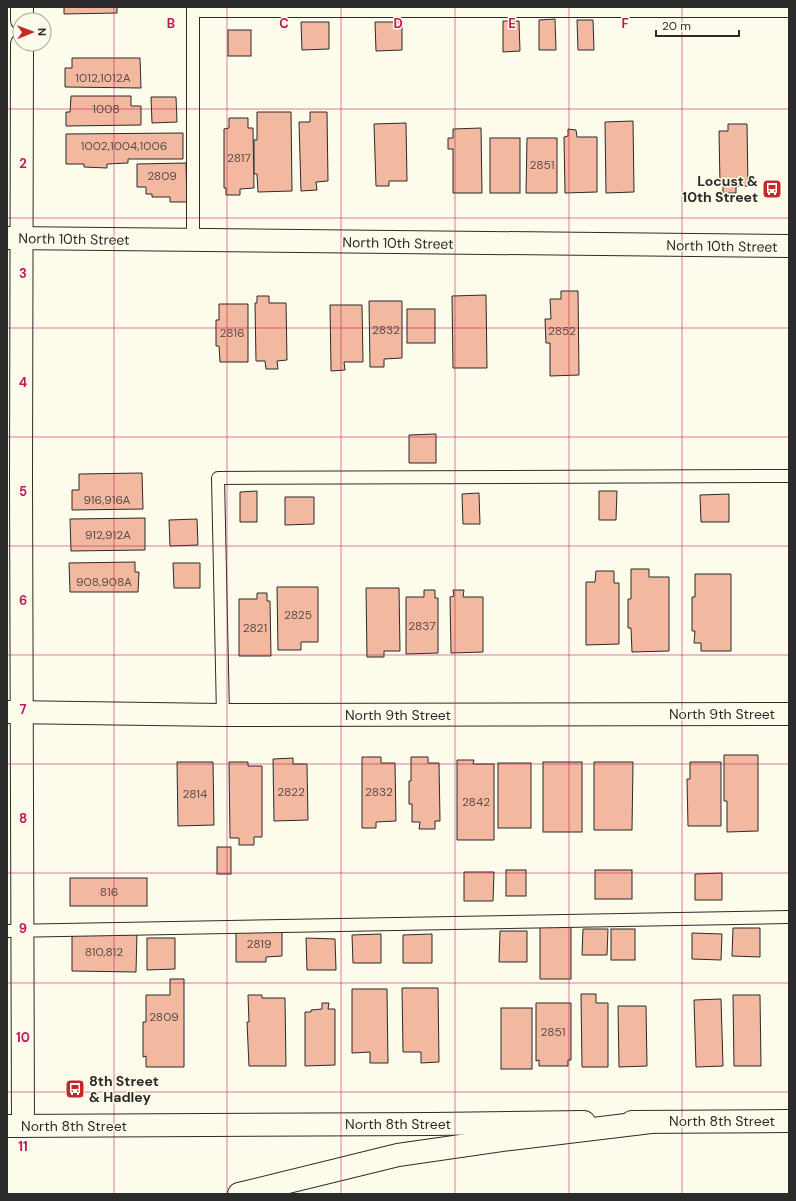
<svg xmlns="http://www.w3.org/2000/svg" width="796" height="1201" font-family="'DM Sans',sans-serif">
	<rect width="100%" height="100%" fill="#fdfbea"/>
	<g fill="#f2b8a0" stroke="#2b2b2b">
		<path d="M64,7H117V13L64,14Z"/>
		<path d="M555,19L556,50H539V20Z"/>
		<path d="M577,20H593L594,50H578Z"/>
		<path d="M503,21H519L520,51L503,52Z"/>
		<path d="M301,22H329V49L302,50Z"/>
		<path d="M375,22H402V50L376,51Z"/>
		<rect x="228" y="30" width="23" height="26"/>
		<path d="M72,58H140L141,88L65,87V68H72Z"/>
		<path d="M71,96H131V106H141V125L66,126V112H70Z"/>
		<path d="M151,97H176L177,122L152,123Z"/>
		<path d="M257,112H291L292,191L258,192L257,174H254V140H257Z"/>
		<path d="M310,112H327L328,181L316,182L317,190L301,191L299,122H310Z"/>
		<path d="M229,118H248V128H253L254,188L240,189V195H226V188H224V129L229,128Z"/>
		<path d="M633,121L634,192L606,193L605,122Z"/>
		<path d="M406,123L407,181H389V186H376L374,124Z"/>
		<path d="M728,124H747L748,186H736V193H723V185H720L719,131H728Z"/>
		<path d="M481,128L482,193H453V149H448V138H453V129Z"/>
		<path d="M568,129L576,130L577,137H597V192L565,193L564,137L568,136Z"/>
		<path d="M183,133V159H128V163L107,164V168L84,167V164H66V134Z"/>
		<rect x="490" y="138" width="30" height="55"/>
		<path d="M527,138H557V193H526Z"/>
		<path d="M186,163L187,202H170V197H152V194H146V187H137V164Z"/>
		<path d="M561,291H578L579,375L550,376V343H546L545,319H551L550,299H561Z"/>
		<path d="M486,295L487,368H453L452,296Z"/>
		<path d="M257,296H269V303H286L287,360L277,361L278,369H266L265,361H256L255,303H257Z"/>
		<path d="M369,301H402V358L384,359V367H370Z"/>
		<path d="M219,304H248V362H220L219,346H216V320H219Z"/>
		<path d="M330,305H362L363,362H344L345,370L331,371Z"/>
		<rect x="407" y="309" width="28" height="34"/>
		<path d="M436,434V463H409V435Z"/>
		<path d="M142,473L143,509L72,510V490H79V474Z"/>
		<path d="M257,491V522H240V492Z"/>
		<path d="M599,491H617L616,520H599Z"/>
		<path d="M479,493L480,524H463L462,494Z"/>
		<path d="M729,494V522H701L700,495Z"/>
		<path d="M285,497H314V524L285,525Z"/>
		<path d="M145,518V550L71,551L70,519Z"/>
		<path d="M197,519L198,545L170,546L169,520Z"/>
		<path d="M135,562V572H139L138,592H70L69,563Z"/>
		<path d="M173,563H200V588H174Z"/>
		<path d="M631,569H649V577H669V651L632,652L631,628H628V599H631Z"/>
		<path d="M596,571H614V583H619V644L586,645V582H595Z"/>
		<path d="M695,574H731V651H701V643H694L695,631H692V597H695Z"/>
		<path d="M277,587H318V642H301V650H278Z"/>
		<path d="M366,588H399L400,651H384V657H367Z"/>
		<path d="M424,590H435V598H438V653L406,654V597H424Z"/>
		<path d="M453,590H464L463,597H483V652L451,653L450,597L454,596Z"/>
		<path d="M257,593H267V601H270L271,656H239V599H257Z"/>
		<path d="M724,755H758V831L727,832V801H724Z"/>
		<path d="M362,757H381V763H395L396,821L376,822V828H362Z"/>
		<path d="M411,757H428V763H439L440,821H435V829H419L420,822H412V804H409V781H411Z"/>
		<path d="M293,758V764H307L308,820L274,821L273,759Z"/>
		<path d="M457,760H474L473,764H494V840H457Z"/>
		<path d="M177,762H213L214,825L178,826Z"/>
		<path d="M229,762H248V766H262V837H254V845H239V838H230Z"/>
		<rect x="543" y="762" width="39" height="70"/>
		<path d="M594,762H633L632,830H594Z"/>
		<path d="M690,762H721V826H688L687,779H690Z"/>
		<rect x="498" y="763" width="33" height="65"/>
		<rect x="217" y="847" width="14" height="27"/>
		<rect x="506" y="870" width="20" height="26"/>
		<rect x="595" y="870" width="37" height="29"/>
		<path d="M464,872H494L493,901H464Z"/>
		<path d="M722,873V900H695V874Z"/>
		<rect x="70" y="878" width="77" height="28"/>
		<path d="M540,924L571,925V979H540Z"/>
		<path d="M733,928H760V957L732,956Z"/>
		<path d="M583,929H608L607,955H582Z"/>
		<rect x="611" y="929" width="24" height="31"/>
		<path d="M500,931H527V962H499Z"/>
		<path d="M72,932H137L136,972L72,971Z"/>
		<path d="M236,932H282V956L266,957V962H236Z"/>
		<path d="M692,933L722,934L721,960L692,959Z"/>
		<path d="M381,934V963H353L352,935Z"/>
		<path d="M432,934V963H403V935Z"/>
		<path d="M147,938H175V969L147,970Z"/>
		<path d="M306,938L335,939L336,970H307Z"/>
		<path d="M170,979H184V1067H146V1056L143,1057V1022H146V995H170Z"/>
		<path d="M402,988H438L439,1062L421,1063V1052H403Z"/>
		<path d="M352,989H387L388,1063H370V1052L352,1053Z"/>
		<path d="M581,994H596V1003H608V1067H582Z"/>
		<path d="M248,995H262V998H285L286,1066H249L247,1022H249Z"/>
		<path d="M733,995H760L761,1066H734Z"/>
		<path d="M721,999L723,1066L696,1067L694,1000Z"/>
		<path d="M322,1003H329L328,1009H335V1065L305,1066V1012H311V1010L322,1009Z"/>
		<path d="M536,1003H571V1060H568V1066H539V1060L536,1061Z"/>
		<path d="M618,1006H646L647,1066L619,1067Z"/>
		<rect x="501" y="1008" width="31" height="61"/>
	</g>
	<g fill="none" stroke-linecap="round" stroke-linejoin="round">
		<defs>
			<g id="service">
				<path d="M194,11H789"/>
				<path d="M193,241V7"/>
				<path d="M223,715L218,478L789,476"/>
				<path d="M7,931L789,917"/>
			</g>
			<g id="minor">
				<path d="M22,20V7"/>
				<path d="M22,44L21,478L23,1126"/>
				<path d="M8,238L789,246"/>
				<path d="M8,712L223,715L789,714"/>
			</g>
			<g id="tertiary">
				<path d="M632,1122L789,1121"/>
				<path d="M7,1126L432,1124L584,1122"/>
			</g>
			<path id="motorway" d="M239,1194L398,1155L510,1139L651,1122"/>
		</defs>
		<use href="#service" stroke="#2b2b2b" stroke-width="14"/>
		<use href="#minor" stroke="#2b2b2b" stroke-width="24"/>
		<use href="#tertiary" stroke="#2b2b2b" stroke-width="24"/>
		<use href="#motorway" stroke="#2b2b2b" stroke-width="24"/>
		<use href="#service" stroke="#fdfbea" stroke-width="12"/>
		<use href="#minor" stroke="#fdfbea" stroke-width="22"/>
		<use href="#tertiary" stroke="#fdfbea" stroke-width="22"/>
		<use href="#motorway" stroke="#fdfbea" stroke-width="22"/>
	</g>
	<path fill="none" stroke="#c2185b" stroke-width="1" stroke-opacity="0.55" d="M114,7V1194M227,7V1194M341,7V1194M455,7V1194M569,7V1194M682,7V1194M7,109H789M7,218H789M7,328H789M7,437H789M7,546H789M7,655H789M7,764H789M7,873H789M7,983H789M7,1092H789"/>
	<defs>
		<symbol id="bus-square" viewBox="-11 -11 22 22"><rect x="-9" y="-9" width="18" height="18" rx="4" fill="#c62828" stroke="#fdfbea"/><path d="M-5-6H5V4H4V6H2V4H-2V6H-4V4H-5ZM-3.5-4V0h7V-4ZM-3.5 1.2v1.5H-2V1.2ZM2 1.2v1.5H3.5V1.2Z" fill="#fff"/></symbol>
	</defs>
	<g fill-rule="evenodd">
		<use href="#bus-square" x="761" y="178" width="22" height="22"/>
		<use href="#bus-square" x="64" y="1078" width="22" height="22"/>
	</g>
	<g text-anchor="middle" dominant-baseline="central" stroke-width="3" stroke-linejoin="round" paint-order="stroke">
		<g font-size="12" fill="#5d4e48">
			<text x="103" y="78">1012,1012A</text>
			<text x="106" y="109">1008</text>
			<text x="124" y="146">1002,1004,1006</text>
			<text x="239" y="158">2817</text>
			<text x="542" y="165">2851</text>
			<text x="162" y="176">2809</text>
			<text x="386" y="330">2832</text>
			<text x="562" y="331">2852</text>
			<text x="232" y="333">2816</text>
			<text x="107" y="500">916,916A</text>
			<text x="108" y="535">912,912A</text>
			<text x="104" y="582">908,908A</text>
			<text x="298" y="615">2825</text>
			<text x="422" y="626">2837</text>
			<text x="255" y="628">2821</text>
			<text x="291" y="792">2822</text>
			<text x="379" y="792">2832</text>
			<text x="195" y="794">2814</text>
			<text x="476" y="802">2842</text>
			<text x="109" y="892">816</text>
			<text x="259" y="944">2819</text>
			<text x="104" y="952">810,812</text>
			<text x="164" y="1017">2809</text>
			<text x="553" y="1032">2851</text>
		</g>
		<g font-size="14" font-weight="bold" fill="#2b2b2b" stroke="#fdfbea" text-anchor="end">
			<text x="758" y="181">Locust &amp;<tspan x="758" dy="16">10th Street</tspan></text>
			<text x="89" y="1081" text-anchor="start">8th Street<tspan x="89" dy="16">&amp; Hadley</tspan></text>
		</g>
		<g font-size="14" fill="#2b2b2b" stroke="#fdfbea">
			<text transform="translate(74 239) rotate(1)">North 10th Street</text>
			<text transform="translate(398 243) rotate(1)">North 10th Street</text>
			<text transform="translate(722 246) rotate(1)">North 10th Street</text>
			<text x="722" y="714">North 9th Street</text>
			<text x="398" y="715">North 9th Street</text>
			<text x="722" y="1121">North 8th Street</text>
			<text x="398" y="1124">North 8th Street</text>
			<text x="74" y="1126">North 8th Street</text>
		</g>
	</g>
	<g font-size="13" text-anchor="middle" font-weight="bold" fill="#c2185b" stroke="#fdfbea" stroke-width="3" stroke-linejoin="round" paint-order="stroke">
		<text x="171" y="28">B</text>
		<text x="284" y="28">C</text>
		<text x="398" y="28">D</text>
		<text x="512" y="28">E</text>
		<text x="625" y="28">F</text>
		<text x="23" y="168">2</text>
		<text x="23" y="278">3</text>
		<text x="23" y="387">4</text>
		<text x="23" y="496">5</text>
		<text x="23" y="605">6</text>
		<text x="23" y="714">7</text>
		<text x="23" y="823">8</text>
		<text x="23" y="933">9</text>
		<text x="23" y="1042">10</text>
		<text x="23" y="1151">11</text>
	</g>
	<rect width="796" height="1201" fill="none" stroke="#2b2b2b" stroke-width="16"/>
	<g transform="translate(32 32) rotate(89)"><circle r="19" fill="#fdfbea" stroke="#a9a89e"/>
	<path d="M0-3L7 15L0 10L-7 15Z" fill="#c62828"/>
	<text y="-6" font-size="11" font-weight="bold" text-anchor="middle" fill="#2b2b2b">N</text>
	</g>
	<path d="M656 30v6h83v-6" fill="none" stroke="#2b2b2b" stroke-width="2"/>
	<text x="662" y="30" font-size="12" fill="#2b2b2b" stroke="#fdfbea" stroke-width="3" paint-order="stroke">20 m</text>
</svg>
